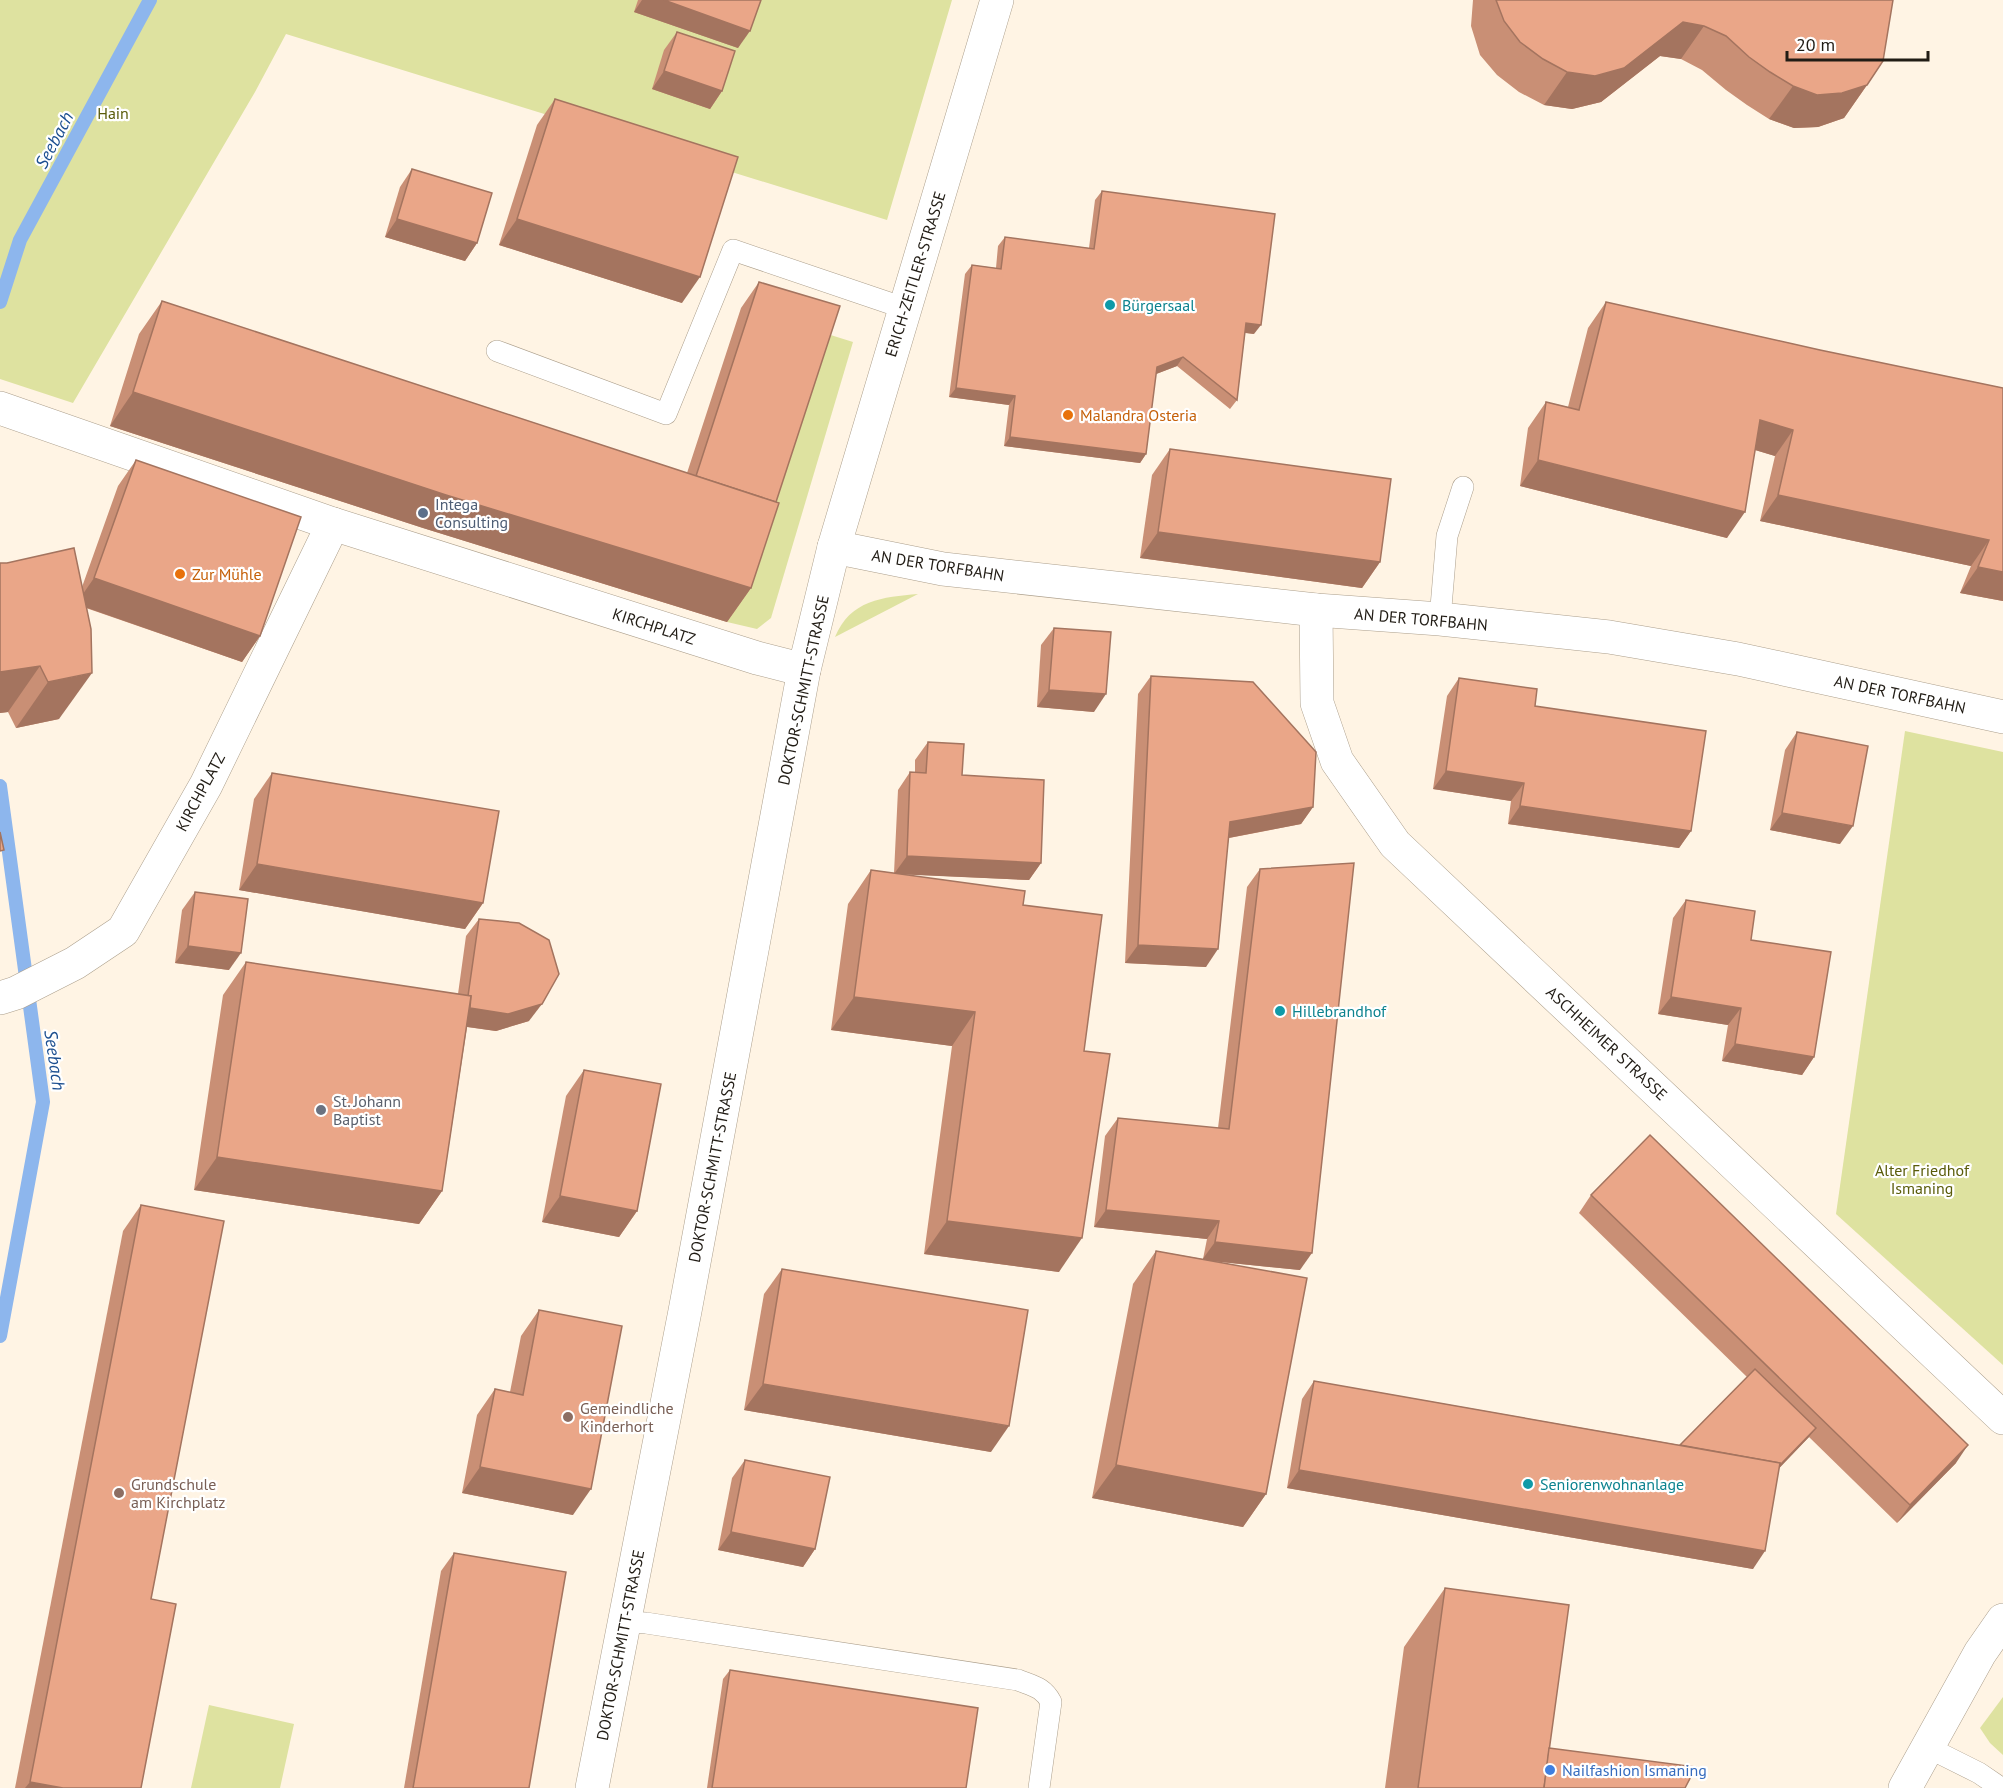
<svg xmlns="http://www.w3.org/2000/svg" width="2003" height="1788" font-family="'PT Sans',sans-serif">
	<rect width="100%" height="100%" fill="#fff4e4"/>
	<g fill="#dee2a0">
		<path d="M0,0H952L887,220L286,34L255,92L73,403L0,379Z"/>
		<path d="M821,332L853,342L771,618L757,629L727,622Z"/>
		<path d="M918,594L835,637C850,600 883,597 918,594Z"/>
		<path d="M1905,731L2003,752V1365L1836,1214Z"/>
		<path d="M2003,1697V1755L1990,1743L1980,1728Z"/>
		<path d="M209,1705L294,1724L280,1788H191Z"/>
	</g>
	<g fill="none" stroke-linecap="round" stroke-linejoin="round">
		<g stroke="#8db6ed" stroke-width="14">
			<path d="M0,302L20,240L150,0"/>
			<path d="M0,786L43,1102L0,1336"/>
		</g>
		<defs>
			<g id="service">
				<path d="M497,351L666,414L733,250L904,308"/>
				<path d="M1440,619L1447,536L1463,487"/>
				<path d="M625,1622L646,1623L1018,1680C1033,1686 1043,1687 1051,1702L1039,1788"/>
				<path d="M1927,1747L1979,1773L2001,1788"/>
			</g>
			<g id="minor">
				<path d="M0,408L333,524L757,658L804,670"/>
				<path d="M834,547L943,569L1316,610L1440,619L1609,637L1738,659L2003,717"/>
				<path d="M1316,610L1317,703L1337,761L1395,844L2003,1418"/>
				<path d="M0,998L16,993L75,963L123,931L206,785L333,524"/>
				<path d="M592,1788L685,1311L804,670L834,547L997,0"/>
				<path d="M1905,1788L1980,1653L2003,1620"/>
			</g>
		</defs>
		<use href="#service" stroke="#ac9f8c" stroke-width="22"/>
		<use href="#minor" stroke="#ac9f8c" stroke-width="34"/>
		<use href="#service" stroke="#fff" stroke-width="21"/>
		<use href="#minor" stroke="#fff" stroke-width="33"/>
	</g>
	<g fill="#c98f75">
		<path d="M638,0H761L738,48L634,12Z"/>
		<path d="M1473,0H1893L1867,85L1844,118L1818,127L1794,128L1769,119L1747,105L1726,90L1702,70L1681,59L1660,56L1601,102L1572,109L1544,105L1519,92L1497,75L1480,55L1471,26Z"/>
		<path d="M677,32L722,91L710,109L652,89L664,50Z"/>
		<path d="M555,99L682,303L499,245L537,125Z"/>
		<path d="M412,169L477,243L465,261L385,237L400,187Z"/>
		<path d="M1102,191L1254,334L1245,333L1237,400L1230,409L1177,366L1156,374L1146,454L1140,463L1004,446L1009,405L949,397L965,274L972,265L996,268L998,246L1005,237L1089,248L1095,200Z"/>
		<path d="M759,282L776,502L751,588L727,622L423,528L110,426L139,334L162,301L687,473L741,308Z"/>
		<path d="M1606,302L1820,350L2003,388V601L1960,593L1971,566L1760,521L1775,456L1755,450L1727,538L1520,486L1528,428L1546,402L1568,407L1588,328Z"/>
		<path d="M1170,449L1380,562L1362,588L1140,558L1152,475Z"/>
		<path d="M136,460L260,636L242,662L86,608L59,719L16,728L8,712L0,713V563L82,587L118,486Z"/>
		<path d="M1054,628L1094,712L1037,707L1041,645Z"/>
		<path d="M1151,676L1313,807L1301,824L1229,838L1206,967L1125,963L1138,694Z"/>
		<path d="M1459,678L1535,706L1691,831L1679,848L1508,824L1511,801L1433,789L1447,696Z"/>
		<path d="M1797,732L1840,844L1770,830L1785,750Z"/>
		<path d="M928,742L962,775L1041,863L1029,880L901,874L1023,905L1084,1051L1059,1272L924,1254L952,1046L831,1030L848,904L871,870L894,873L898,790L910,772L915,773V760Z"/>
		<path d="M272,773L483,903L465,929L239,890L254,799Z"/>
		<path d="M1260,869L1300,1270L1211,1261L1266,1494L1243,1527L1092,1498L1133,1284L1156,1251L1203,1259L1207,1239L1094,1227L1105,1136L1118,1118L1218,1128L1247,887Z"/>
		<path d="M195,892L229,970L175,963L182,910Z"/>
		<path d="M1686,900L1751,940L1814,1057L1802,1075L1722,1061L1728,1025L1658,1014L1673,918Z"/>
		<path d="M479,919L529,1021L496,1031L467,1027L442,1191L419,1224L194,1190L223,995L246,962L458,994L466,936Z"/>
		<path d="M584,1070L637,1211L619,1237L542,1222L566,1096Z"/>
		<path d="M1591,1195L1956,1463L1897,1523L1809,1437L1779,1468L1753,1569L1287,1488L1302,1399L1314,1381L1680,1445L1747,1377L1579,1213Z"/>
		<path d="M141,1205L151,1599L141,1788H15L123,1231Z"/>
		<path d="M782,1269L991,1452L744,1410L764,1294Z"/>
		<path d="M539,1310L573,1515L462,1493L477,1415L495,1389L510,1392L521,1336Z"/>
		<path d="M745,1460L815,1549L803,1567L718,1550L732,1478Z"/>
		<path d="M454,1553L529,1788H404L441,1571Z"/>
		<path d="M1445,1588L1549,1748L1685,1788H1385L1404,1647Z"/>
		<path d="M730,1670L966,1788H707L723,1679Z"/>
	</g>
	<g fill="#a4745f">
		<path d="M642,0H664L750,31L738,48L634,12Z"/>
		<path d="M1683,22L1704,26L1681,59L1660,56L1601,102L1572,109L1544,105L1567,72Z"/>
		<path d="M664,71L722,91L710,109L652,89Z"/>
		<path d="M1867,85L1844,118L1818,127L1794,128L1769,119L1793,86Z"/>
		<path d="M397,219L477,243L465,261L385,237Z"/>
		<path d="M517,219L700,277L682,303L499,245Z"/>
		<path d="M1246,323L1261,325L1254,334L1240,332Z"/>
		<path d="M1183,357L1177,366L1151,376L1157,367Z"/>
		<path d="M956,388L1015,396L1009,405L949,397Z"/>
		<path d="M133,392L751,588L727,622L423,528L110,426Z"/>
		<path d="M1760,420L1793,430L1775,456L1742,446Z"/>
		<path d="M1010,437L1146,454L1140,463L1004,446Z"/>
		<path d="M1538,460L1745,512L1727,538L1520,486Z"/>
		<path d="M1778,495L1989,540L1971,566L1760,521Z"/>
		<path d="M1158,532L1380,562L1362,588L1140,558Z"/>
		<path d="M1978,567L2003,572V601L1960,593Z"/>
		<path d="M94,578L260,636L242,662L76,604Z"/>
		<path d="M40,666L8,712L0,713V672Z"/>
		<path d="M92,673L59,719L16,728L48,682Z"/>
		<path d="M1049,690L1106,694L1094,712L1037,707Z"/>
		<path d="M1446,771L1524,783L1511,801L1433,789Z"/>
		<path d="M1520,806L1691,831L1679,848L1508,824Z"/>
		<path d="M1313,807L1301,824L1218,840L1230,822Z"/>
		<path d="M1782,813L1853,826L1840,844L1770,830Z"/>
		<path d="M907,856L1041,863L1029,880L894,874Z"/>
		<path d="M257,864L483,903L465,929L239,890Z"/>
		<path d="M1138,945L1218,949L1206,967L1125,963Z"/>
		<path d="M188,946L241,953L229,970L175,963Z"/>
		<path d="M854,997L975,1012L952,1046L831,1030Z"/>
		<path d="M1671,997L1741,1008L1728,1025L1658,1014Z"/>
		<path d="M542,1004L529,1021L496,1031L454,1025L466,1007Z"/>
		<path d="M1735,1044L1814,1057L1802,1075L1722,1061Z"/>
		<path d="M217,1157L442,1191L419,1224L194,1190Z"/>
		<path d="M560,1196L637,1211L619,1237L542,1222Z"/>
		<path d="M1106,1210L1219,1221L1207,1239L1094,1227Z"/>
		<path d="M947,1221L1082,1238L1059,1272L924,1254Z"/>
		<path d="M1215,1242L1312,1253L1300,1270L1202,1260Z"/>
		<path d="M763,1384L1009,1426L991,1452L744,1410Z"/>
		<path d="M1816,1428L1809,1437L1768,1480L1665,1463Z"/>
		<path d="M1968,1445L1956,1463L1897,1523L1910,1505Z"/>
		<path d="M1116,1465L1266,1494L1243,1527L1092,1498Z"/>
		<path d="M480,1467L591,1489L573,1515L462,1493Z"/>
		<path d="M1299,1470L1765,1551L1753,1569L1287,1488Z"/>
		<path d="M731,1532L815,1549L803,1567L718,1550Z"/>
		<path d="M30,1782L63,1788H25Z"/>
	</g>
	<g fill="#eaa688" stroke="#a4745f" stroke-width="1.5">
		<path d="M664,0H761L750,31Z"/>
		<path d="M1496,0H1893L1883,61L1867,85L1842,93L1817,95L1793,86L1770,72L1749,57L1726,36L1704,26L1683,22L1624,68L1595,76L1567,72L1543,59L1520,42L1504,21Z"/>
		<path d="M677,32L735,51L722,91L664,71Z"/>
		<path d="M555,99L738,157L700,277L517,219Z"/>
		<path d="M412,169L492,193L477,243L397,219Z"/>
		<path d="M1102,191L1275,214L1261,325L1246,323L1237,400L1183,357L1157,367L1146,454L1010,437L1015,396L956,388L972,265L1001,269L1005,237L1094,249Z"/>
		<path d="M759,282L840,306L776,502L696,476Z"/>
		<path d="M162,301L779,503L751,588L446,495L133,392Z"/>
		<path d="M1606,302L1820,350L2003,388V572L1978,567L1989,540L1778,495L1793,430L1760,420L1745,512L1538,460L1546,402L1579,410Z"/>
		<path d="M1170,449L1391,479L1380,562L1158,532Z"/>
		<path d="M136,460L301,517L260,636L94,578Z"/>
		<path d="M74,548L91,629L92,673L48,682L40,666L0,672V563H7Z"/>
		<path d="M1054,628L1111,632L1106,694L1049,690Z"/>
		<path d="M1151,676L1253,682L1316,752L1313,807L1230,822L1218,949L1138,945Z"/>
		<path d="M1459,678L1537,689L1535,706L1706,731L1691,831L1520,806L1524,783L1446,771Z"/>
		<path d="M1797,732L1868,746L1853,826L1782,813Z"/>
		<path d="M928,742L964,744L962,775L1044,780L1041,863L907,856L910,772L926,773Z"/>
		<path d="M272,773L499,811L483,903L257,864Z"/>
		<path d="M0,832L4,850L0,851Z"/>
		<path d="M1354,863L1312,1253L1215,1242L1219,1221L1106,1210L1118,1118L1229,1129L1260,869Z"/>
		<path d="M871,870L1025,891L1023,905L1102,915L1084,1051L1110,1054L1082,1238L947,1221L975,1012L854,997Z"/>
		<path d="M195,892L248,899L241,953L188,946Z"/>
		<path d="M1686,900L1755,911L1751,940L1831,952L1814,1057L1735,1044L1741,1008L1671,997Z"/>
		<path d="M479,919L519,923L549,940L559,974L542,1004L508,1014L470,1008L471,996H468Z"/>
		<path d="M246,962L471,996L442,1191L217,1157Z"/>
		<path d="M584,1070L661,1084L637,1211L560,1196Z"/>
		<path d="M1650,1135L1968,1445L1910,1505L1591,1195Z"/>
		<path d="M141,1205L224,1221L151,1599L176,1604L141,1788H63L30,1782Z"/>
		<path d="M1156,1251L1307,1278L1266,1494L1116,1465Z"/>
		<path d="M782,1269L1028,1310L1009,1426L763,1384Z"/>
		<path d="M539,1310L622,1326L591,1489L480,1467L495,1389L523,1395Z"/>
		<path d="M1755,1369L1816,1428L1780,1465V1463L1680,1445Z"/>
		<path d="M1314,1381L1780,1463L1765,1551L1299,1470Z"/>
		<path d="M745,1460L830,1477L815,1549L731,1532Z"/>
		<path d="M454,1553L566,1572L529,1788H413Z"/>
		<path d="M1445,1588L1569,1605L1544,1788H1418Z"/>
		<path d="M730,1670L978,1708L966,1788H712Z"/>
		<path d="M1549,1748L1696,1767L1685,1788H1544Z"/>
	</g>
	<g fill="#0f9aa8" stroke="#fff" stroke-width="2">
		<circle cx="1110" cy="305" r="6"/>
		<circle cx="1280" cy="1011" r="6"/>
		<circle cx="1528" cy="1484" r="6"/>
	</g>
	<g fill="#e8710a" stroke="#fff" stroke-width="2">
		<circle cx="1068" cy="415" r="6"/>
		<circle cx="180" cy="574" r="6"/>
	</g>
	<circle fill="#5c6f8a" stroke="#fff" stroke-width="2" cx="423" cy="513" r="6"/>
	<circle fill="#6b7280" stroke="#fff" stroke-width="2" cx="321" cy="1110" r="6"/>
	<g fill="#8d6e63" stroke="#fff" stroke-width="2">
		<circle cx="568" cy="1417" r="6"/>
		<circle cx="119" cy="1493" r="6"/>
	</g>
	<circle fill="#3f7fe0" stroke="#fff" stroke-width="2" cx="1550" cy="1770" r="6"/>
	<g text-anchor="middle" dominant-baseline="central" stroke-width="4.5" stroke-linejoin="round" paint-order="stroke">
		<g font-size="16" fill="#5a5c0a" stroke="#fff">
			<text x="113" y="113">Hain</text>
			<text x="1922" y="1170">Alter Friedhof<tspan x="1922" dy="18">Ismaning</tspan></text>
		</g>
		<g font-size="16" fill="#211c15" stroke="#fff">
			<text transform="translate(915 274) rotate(-73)">ERICH-ZEITLER-STRASSE</text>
			<text transform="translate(938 565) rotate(9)">AN DER TORFBAHN</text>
			<text transform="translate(1421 619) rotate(5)">AN DER TORFBAHN</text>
			<text transform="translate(654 626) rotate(18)">KIRCHPLATZ</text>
			<text transform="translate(803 690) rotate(-78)">DOKTOR-SCHMITT-STRASSE</text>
			<text transform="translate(1900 694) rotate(12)">AN DER TORFBAHN</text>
			<text transform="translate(200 792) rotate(-62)">KIRCHPLATZ</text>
			<text transform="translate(1607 1043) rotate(43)">ASCHHEIMER STRASSE</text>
			<text transform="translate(712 1167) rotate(-79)">DOKTOR-SCHMITT-STRASSE</text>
			<text transform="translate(620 1645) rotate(-79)">DOKTOR-SCHMITT-STRASSE</text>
		</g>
		<g font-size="16" fill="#0d838f" stroke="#fff" text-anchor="start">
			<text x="1122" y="305">Bürgersaal</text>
			<text x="1292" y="1011">Hillebrandhof</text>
			<text x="1540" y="1484">Seniorenwohnanlage</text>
		</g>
		<g font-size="16" fill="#c56008" stroke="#fff" text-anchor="start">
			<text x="1080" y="415">Malandra Osteria</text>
			<text x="192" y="574">Zur Mühle</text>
		</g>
		<g font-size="16" fill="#4e5e75" stroke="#fff" text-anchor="start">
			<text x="435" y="504">Intega<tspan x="435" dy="18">Consulting</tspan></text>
		</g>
		<g font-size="16" fill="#5b616d" stroke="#fff" text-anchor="start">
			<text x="333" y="1101">St. Johann<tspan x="333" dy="18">Baptist</tspan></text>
		</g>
		<g font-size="16" fill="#785e54" stroke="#fff" text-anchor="start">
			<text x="580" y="1408">Gemeindliche<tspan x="580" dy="18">Kinderhort</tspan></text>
			<text x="131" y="1484">Grundschule<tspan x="131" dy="18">am Kirchplatz</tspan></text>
		</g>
		<g font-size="16" fill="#366cbe" stroke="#fff" text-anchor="start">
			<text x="1562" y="1770">Nailfashion Ismaning</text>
		</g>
		<g font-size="18" font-style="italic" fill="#1c4f90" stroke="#fff">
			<text transform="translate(54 140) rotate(-62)">Seebach</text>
			<text transform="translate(55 1060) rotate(82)">Seebach</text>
		</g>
	</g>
	<path d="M1787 51v9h141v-9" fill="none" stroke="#211c15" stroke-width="3"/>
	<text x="1796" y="51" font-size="18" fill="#211c15" stroke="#ffffff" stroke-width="4.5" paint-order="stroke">20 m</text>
</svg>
